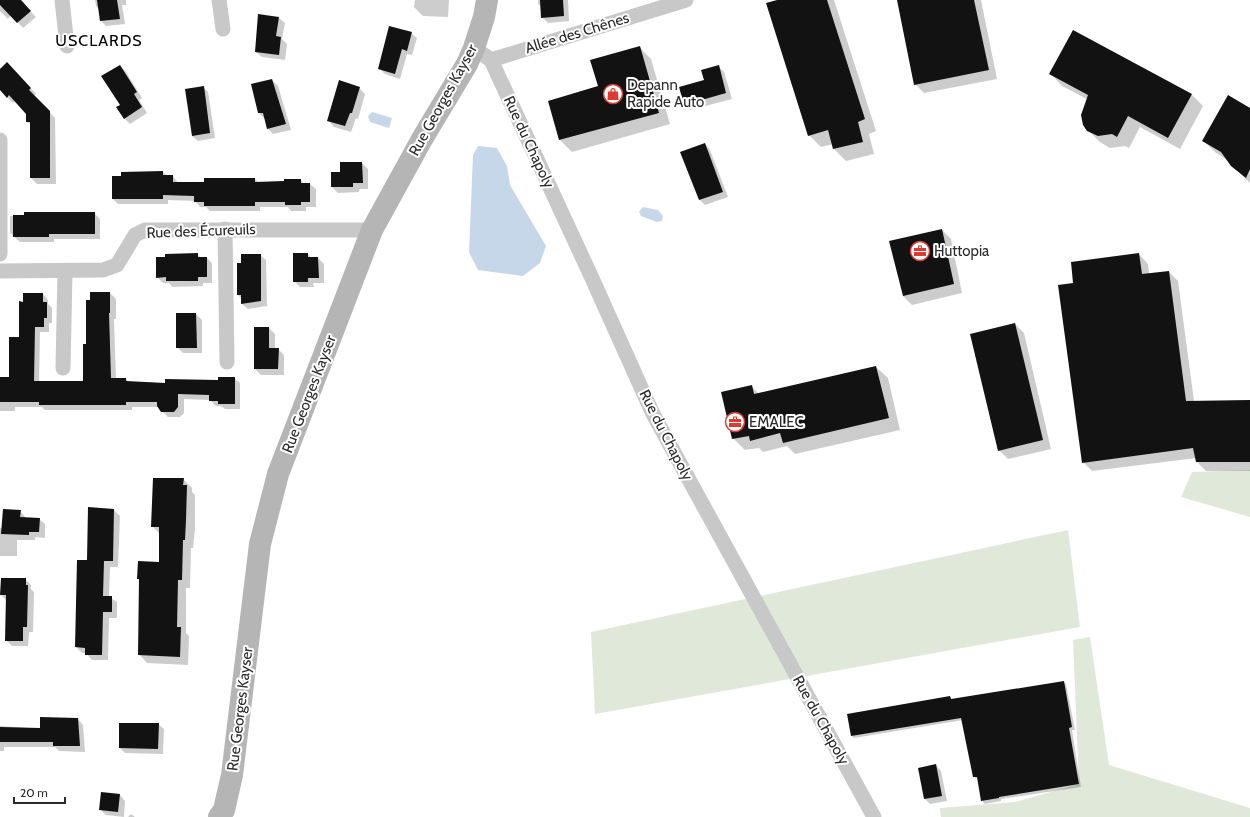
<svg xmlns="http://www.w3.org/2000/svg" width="1250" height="817" font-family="Cabin,sans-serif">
	<rect width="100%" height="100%" fill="#fff"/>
	<g fill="#e0e9d9">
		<path d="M1250,470V517L1181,497L1192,472Z"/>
		<path d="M1068,530L1080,627L595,714L591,632Z"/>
		<path d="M1090,637L1109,765L1250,808V817H941L940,808L1015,802L1079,784L1073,640Z"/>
	</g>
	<g fill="#c5d7e9">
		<path d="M372,112L392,118L389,128L370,122L368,116Z"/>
		<path d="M478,146L497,148L507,166L510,185L546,246L540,263L523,276L478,270L469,252L473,155Z"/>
		<path d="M643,207L658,210L663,216L662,221L657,222L641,216L639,212Z"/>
	</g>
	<g fill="#0003">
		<path d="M0,0H19L36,17L23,28L11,15L8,19L0,11Z"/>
		<path d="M95,0H126V5H122L125,24L106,26L101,21L99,10L96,6Z"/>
		<path d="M415,0H449L448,17L423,16L414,7Z"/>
		<path d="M538,0H568L569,21L548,23L542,17V7L538,4Z"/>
		<path d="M781,0H834L876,131L869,134L874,154L846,161L834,149L833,144L821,147L809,135Z"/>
		<path d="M898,0H981L997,79L924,93L915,84Z"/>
		<path d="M279,18L285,23L282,39L287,44L285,60L262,57L256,52Z"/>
		<path d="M411,33L417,38L412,55L407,54L400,79L385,74L380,69Z"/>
		<path d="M639,47L651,59L670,124L572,152L560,140L549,101L599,87Z"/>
		<path d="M7,64L36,94L34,96L55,118L56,184H37L31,178V125L27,122V114L15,101L13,103L0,90V67L1,69Z"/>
		<path d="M120,66L126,72L142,98L139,100L147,113L130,124L124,118L121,105Z"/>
		<path d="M718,66L724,72L732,99L690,110L685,104Z"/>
		<path d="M1051,74L1191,94L1203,106L1180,149L1140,127L1129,148L1125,146L1110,148L1100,142L1088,130L1087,99L1062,86Z"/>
		<path d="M272,80L278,86L291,130L273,134L267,128L265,119L259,113Z"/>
		<path d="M203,87L208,92L215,138L198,141L192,136Z"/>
		<path d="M359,88L365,94L358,119L356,118L351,132L334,127L329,121Z"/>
		<path d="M1250,109V183L1227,160L1215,152L1203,140Z"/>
		<path d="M705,144L710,150L728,197L705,205L700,200Z"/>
		<path d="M362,163L368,169V189H359V192L338,193L332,187L341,173Z"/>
		<path d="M163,172L167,176H173L178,183L255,179L259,183L301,180L304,184H310L316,189V207H306V211H291L288,207H260V211H210L206,207H200L195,201L168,200V204H118L112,198L122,177V173Z"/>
		<path d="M94,213L100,219V239H54V242H20L10,233V216Z"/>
		<path d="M942,230L951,239L962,293L912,305L903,296Z"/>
		<path d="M197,254L201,258H207L212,263V283H203V286L172,287L169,283H163L157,277Z"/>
		<path d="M308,254L311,258H318L324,264V283H313L314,287H300L294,281Z"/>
		<path d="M1139,254L1148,264L1149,274L1169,272L1178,281L1194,401H1250V471H1206L1197,462L1196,458L1092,471L1083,462L1075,284Z"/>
		<path d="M260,255L266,260L267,306L248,309L242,304V299L238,295L242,264Z"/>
		<path d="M110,293L116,299V319H114L116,379H126L129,382L166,384L219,382L234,378L240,383V409H225L221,406H216L210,400L184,399V413L180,417H168L158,407H132V410H45L42,407H15V411H0V378H10L20,338L24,303L43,294L48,300V304L52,308V323H49V332H40L39,382H84L91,301Z"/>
		<path d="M177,314H196L202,320V353H183L177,347Z"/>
		<path d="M1015,324L1024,333L1051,449L1008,459L999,450Z"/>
		<path d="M255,328H269L275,334V349H278L284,355V375H261L255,369Z"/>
		<path d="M876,367L888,378L900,430L795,454L787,446L763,452L759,448L745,450L733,438L751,386L759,394Z"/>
		<path d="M183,479L192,488V492L195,495V529L193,548H191L190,588H186V633L189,636L188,665L147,663L139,654L140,581L138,579L139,562L160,563V534L152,526Z"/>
		<path d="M89,509L114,510L120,516L118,567H110L109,597L117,602V618H109L108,660H92L86,653H82L76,647L88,561Z"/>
		<path d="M20,511L26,518L39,519L45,524V538L35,537V540H17V556H0V528H2Z"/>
		<path d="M25,579L31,585V589L34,592L33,632H29L28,646H12L6,640L7,601L1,595Z"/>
		<path d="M1063,682L1066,684L1075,730H1072L1081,787L1001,799V801L985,804L982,801L978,779L974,777L963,720L854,738L852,736L950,697L952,700Z"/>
		<path d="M78,719L83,725L85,752L59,751L55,747H4V751H0V726L41,729Z"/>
		<path d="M158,724L164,729L163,754L125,753L120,748Z"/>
		<path d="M936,765L941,771L947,801L930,804L925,799Z"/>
		<path d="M120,795L125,801L124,817L106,815L100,809Z"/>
		<path d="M131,814L135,817H128Z"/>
	</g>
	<g fill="#121212">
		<path d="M0,0H21L31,11L17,23L0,5Z"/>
		<path d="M97,0H117L120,19L100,21Z"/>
		<path d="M540,0H563L564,16L541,18Z"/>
		<path d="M777,0H827L865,119L858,122L863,142L833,149L828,130L808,136L766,3Z"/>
		<path d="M897,0H974L989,70L914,85Z"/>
		<path d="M258,14L279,17L276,36L281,37L279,55L255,52Z"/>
		<path d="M389,26L412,32L407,51L402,49L395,74L378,69Z"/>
		<path d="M1073,30L1192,94L1168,138L1128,116L1117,137L1112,134L1098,136L1087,131L1083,125L1081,115L1088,95L1049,74Z"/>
		<path d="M640,46L659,113L559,140L548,101L598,86L590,60Z"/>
		<path d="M7,62L31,88L29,90L50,111V178H30V122H26V114L9,95L7,98L0,90V69Z"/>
		<path d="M120,65L137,92L134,94L142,107L124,119L116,107L120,105L101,76Z"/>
		<path d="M719,65L726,93L684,105L679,87L704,80L701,70Z"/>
		<path d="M272,79L286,124L267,129L263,113H258L251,84Z"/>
		<path d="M339,80L360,87L352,113H350L345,126L327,121Z"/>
		<path d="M204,86L210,133L192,136L185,89Z"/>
		<path d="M1228,95L1250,108V169L1246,178L1231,166L1221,152L1202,141Z"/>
		<path d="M705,143L723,192L699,200L680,152Z"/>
		<path d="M340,162H362L363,183H353V187H331V172H340Z"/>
		<path d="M163,171V175H173V182H204V178H255V182L284,181V179H301V183H310V202H301V205H285V202H255V206H204V202H194V196L163,195V199H112V176H121V172Z"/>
		<path d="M24,212H95V234H49V237H13V215H24Z"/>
		<path d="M942,229L954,284L903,296L889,241Z"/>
		<path d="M198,253V257H207V277H198V281H166V277L156,278V257H165V254Z"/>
		<path d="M293,253H308V257H318L319,278H308V282H293Z"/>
		<path d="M1139,253L1142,274L1169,271L1186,401L1250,400V462H1196L1193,448L1082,463L1058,285L1073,283L1071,262Z"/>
		<path d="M241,254H261V301L241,304V295H237V263H241Z"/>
		<path d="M90,292H110V313H109L111,378H126V381L165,383V379L218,380V377H235V404H218V401H209V395L178,394V407L174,412H161L157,406V402H126V405H39V402H0V377H9V337H19V301L23,302V293H43V302H47V318H44V327H35L34,381H83V344H86V300H90Z"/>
		<path d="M176,313H196L197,348H176Z"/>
		<path d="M1015,323L1043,440L998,451L970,334Z"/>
		<path d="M254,327H269V348H279L278,369H254Z"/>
		<path d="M876,366L889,418L783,443L780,433L750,441L749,436L732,439L721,392L752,385L754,394Z"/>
		<path d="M153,478H184L183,485H187L186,520L185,540H183L182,580H178L177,627H181L180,657L138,655L139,579H137L138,561L159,562V527H151Z"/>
		<path d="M88,507L114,509L113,561H104L103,596H112V612H103L102,655H85V648L75,647L77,560H87Z"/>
		<path d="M3,509L21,510L20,517L40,518L39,532H29V535L1,534Z"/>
		<path d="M1,578H26V585H28L27,627H23V641H5L6,595H0Z"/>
		<path d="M1064,681L1072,727L1069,728L1079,784L999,797V798L981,801L977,777H973L961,718L851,736L847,714L950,696L951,699Z"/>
		<path d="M40,717L78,718L80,746H53V742H0V727L40,728Z"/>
		<path d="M119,723H159L158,749L119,748Z"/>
		<path d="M936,764L942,796L924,799L918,768Z"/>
		<path d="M101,792L120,794L118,812L99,810Z"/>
	</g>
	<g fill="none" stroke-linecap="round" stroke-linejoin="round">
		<g stroke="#c8c8c8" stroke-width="15">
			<path d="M62,0L67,46"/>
			<path d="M219,0L223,29"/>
			<path d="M474,48L491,60L591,276L653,414L874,817"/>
			<path d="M491,60L686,0"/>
			<path d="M0,140V254"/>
			<path d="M225,229L227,362"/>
			<path d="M0,271L103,270L117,265L135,235L145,230H372"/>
			<path d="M63,368L65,272"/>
		</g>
		<path stroke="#b5b5b5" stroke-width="22" d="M219,817L224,810L232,775L260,544L278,474L372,230L422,139L467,64L474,48L484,17L487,0"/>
	</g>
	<defs>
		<symbol id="shop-ring" viewBox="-11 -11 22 22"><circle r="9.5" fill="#fff" stroke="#de3932" stroke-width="1.5"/><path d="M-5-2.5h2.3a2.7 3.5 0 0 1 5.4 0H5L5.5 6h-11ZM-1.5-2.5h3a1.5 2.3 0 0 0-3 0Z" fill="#de3932"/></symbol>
		<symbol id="office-ring" viewBox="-11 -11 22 22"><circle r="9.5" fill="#fff" stroke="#de3932" stroke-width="1.5"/><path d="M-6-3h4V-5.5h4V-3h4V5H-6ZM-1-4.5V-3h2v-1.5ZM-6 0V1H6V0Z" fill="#de3932"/></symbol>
	</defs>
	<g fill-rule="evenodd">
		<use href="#shop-ring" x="602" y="83" width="22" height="22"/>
		<use href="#office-ring" x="909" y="240" width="22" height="22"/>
		<use href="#office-ring" x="724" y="411" width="22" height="22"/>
	</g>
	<g text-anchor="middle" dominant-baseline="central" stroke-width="4" stroke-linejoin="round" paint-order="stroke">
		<g font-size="15" fill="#2b2b2b" stroke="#fff">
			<text transform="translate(577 33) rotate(-17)">Allée des Chênes</text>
			<text transform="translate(443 100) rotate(-61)">Rue Georges Kayser</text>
			<text transform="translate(529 142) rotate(65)">Rue du Chapoly</text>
			<text transform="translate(201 231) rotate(-2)">Rue des Écureuils</text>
			<text transform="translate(309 394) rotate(-69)">Rue Georges Kayser</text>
			<text transform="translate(666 435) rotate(63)">Rue du Chapoly</text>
			<text transform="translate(240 709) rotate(-83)">Rue Georges Kayser</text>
			<text transform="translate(821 720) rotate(61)">Rue du Chapoly</text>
		</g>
		<g font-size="15" fill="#2b2b2b" stroke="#fff" text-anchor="start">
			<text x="627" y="85">Depann<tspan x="627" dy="17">Rapide Auto</tspan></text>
			<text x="934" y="251">Huttopia</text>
			<text x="749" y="422">EMALEC</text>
		</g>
		<g font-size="16" letter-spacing="1" fill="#000" stroke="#fff">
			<text x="99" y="40">USCLARDS</text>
		</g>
	</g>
	<path d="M14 797v6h51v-6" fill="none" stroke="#2b2b2b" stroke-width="2"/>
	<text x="20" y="797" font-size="12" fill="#2b2b2b" stroke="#ffffff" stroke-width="3" paint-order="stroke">20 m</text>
</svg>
